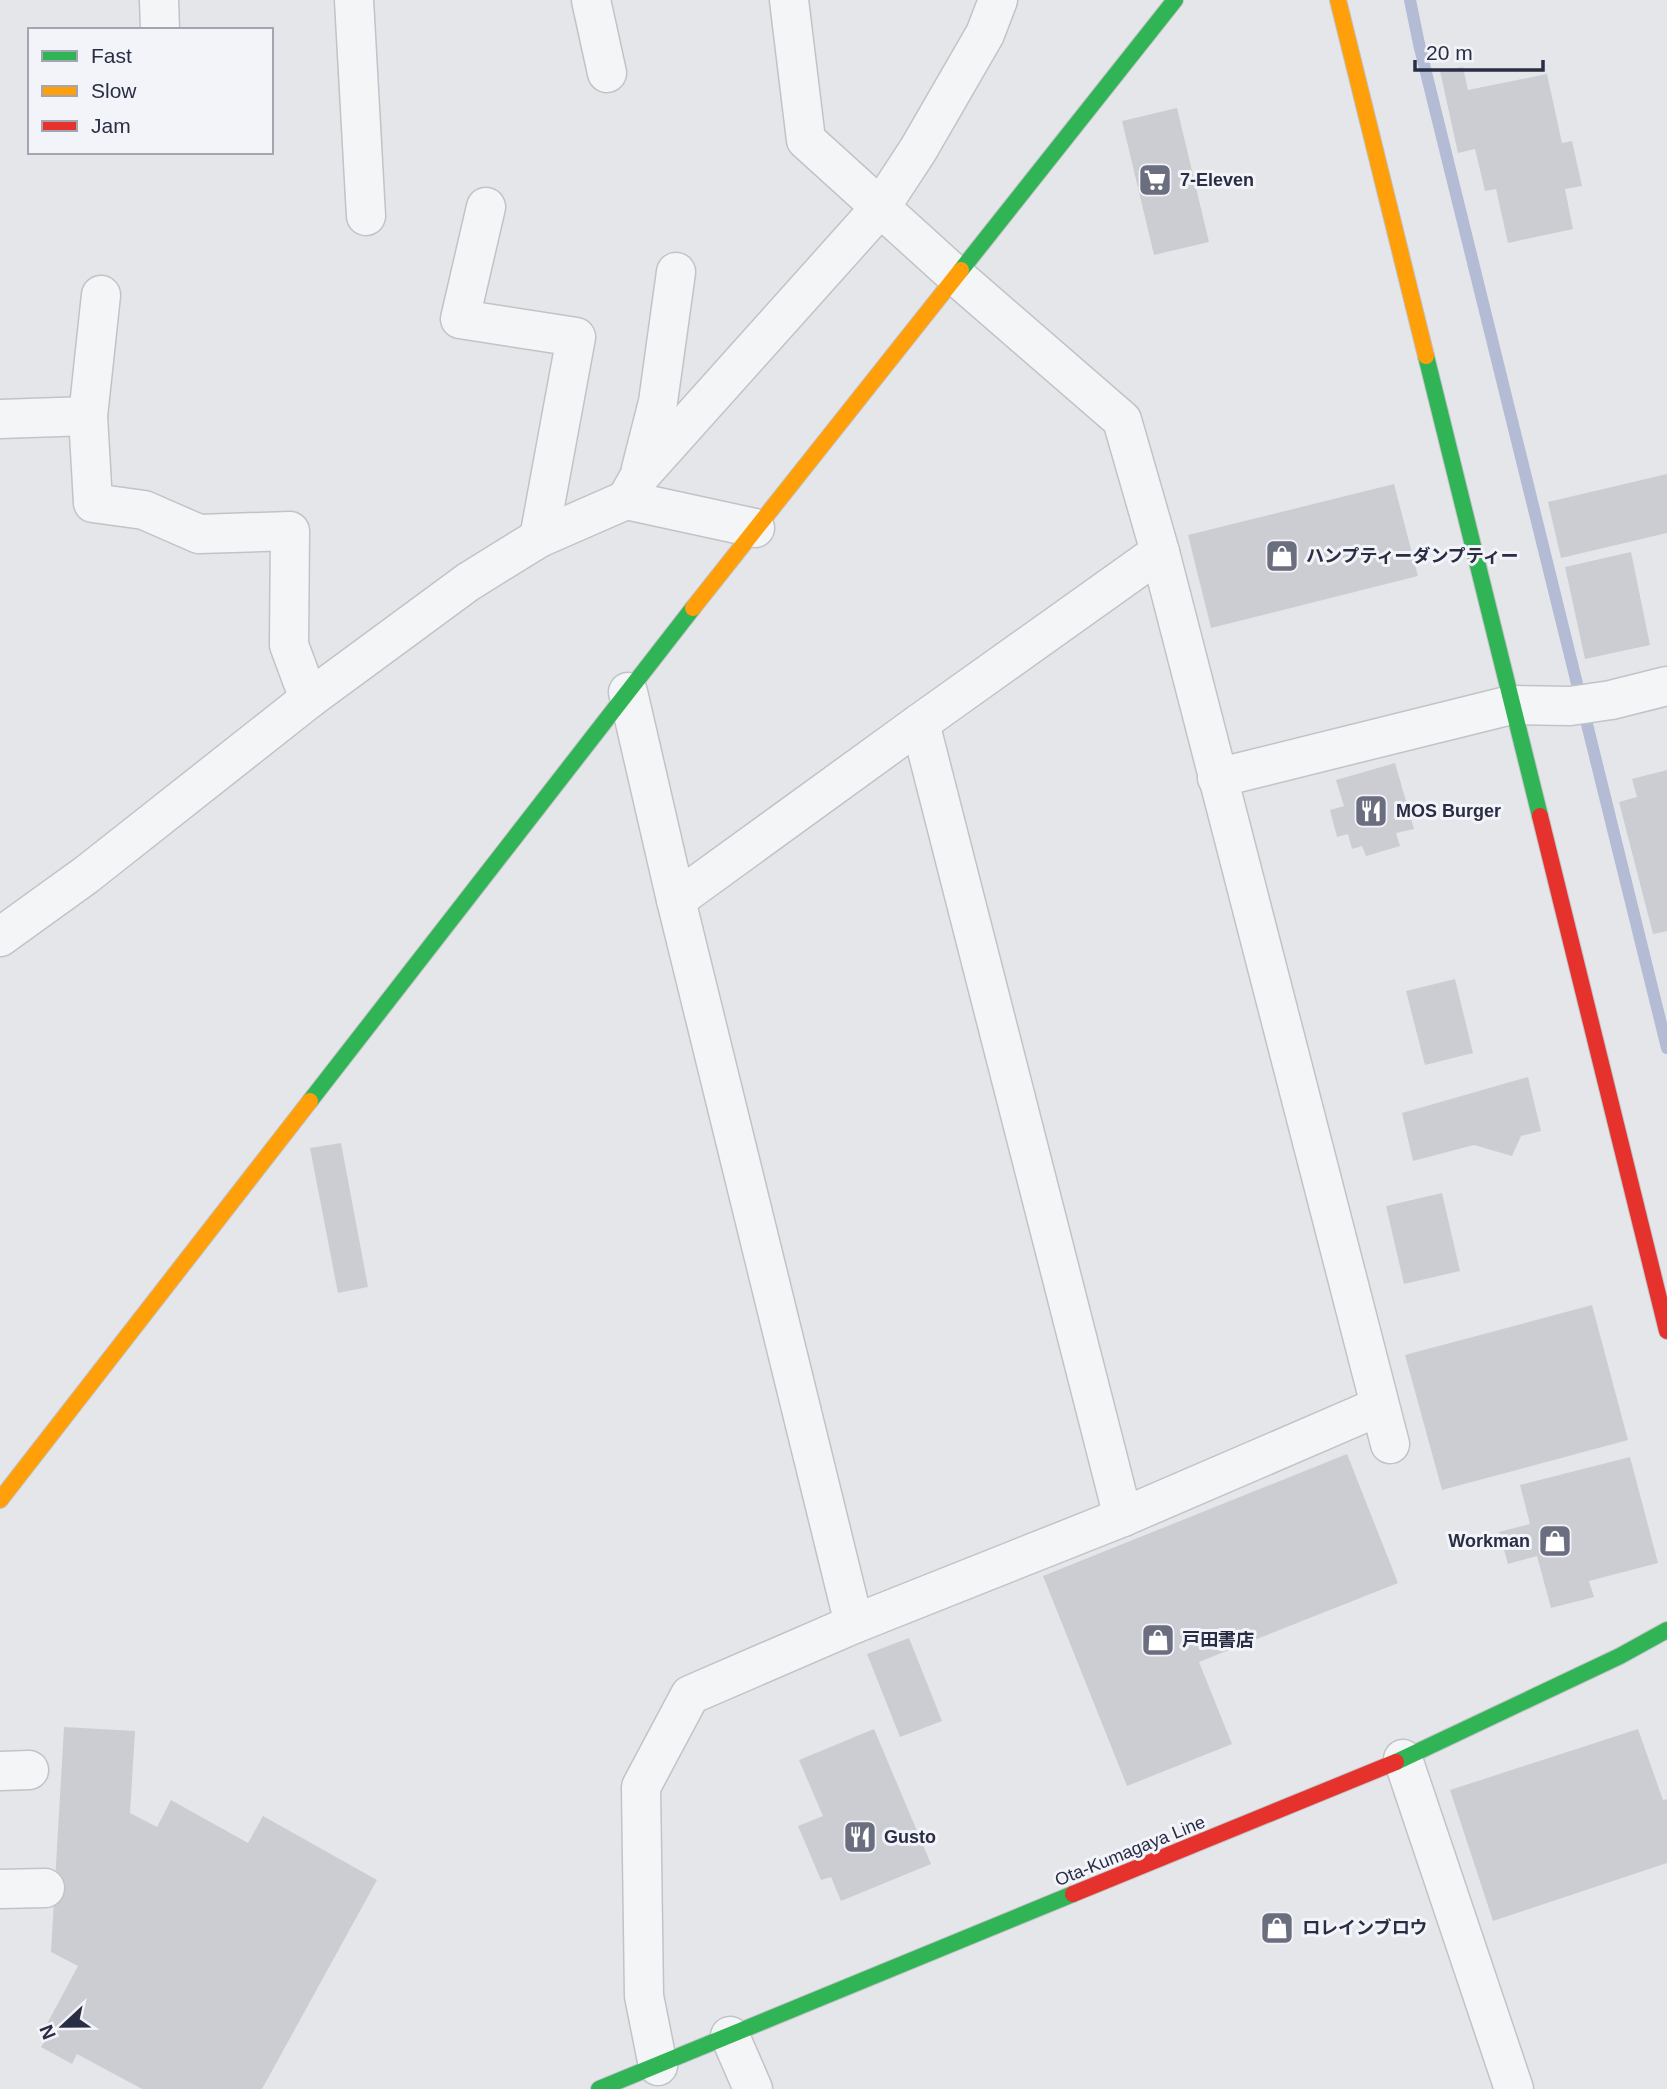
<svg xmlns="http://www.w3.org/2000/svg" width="1667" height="2089" font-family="Arial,'Noto Sans JP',sans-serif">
	<rect width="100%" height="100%" fill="#e5e6ea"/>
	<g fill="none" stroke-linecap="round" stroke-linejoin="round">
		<path stroke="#b3bbd5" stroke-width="12" d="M1410,0L1419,44L1667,1048"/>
	</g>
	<g fill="#cccdd2">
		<path d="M1463,67L1468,90L1547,74L1562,143L1572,141L1582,186L1565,189L1573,229L1508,243L1496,189L1485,191L1475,149L1458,153L1440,71Z"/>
		<path d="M1177,108L1209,242L1154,255L1122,121Z"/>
		<path d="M1667,474V533L1561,558L1548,502Z"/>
		<path d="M1394,484L1418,576L1211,628L1188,535Z"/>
		<path d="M1631,552L1650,645L1585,659L1565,567Z"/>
		<path d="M1395,763L1414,829L1396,833L1400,846L1366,856L1362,846L1352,849L1348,834L1337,837L1330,810L1344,806L1336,780Z"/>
		<path d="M1667,770V931L1653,934L1619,802L1637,797L1632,779Z"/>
		<path d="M1455,979L1473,1053L1425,1065L1406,991Z"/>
		<path d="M1528,1077L1541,1131L1521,1136L1512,1156L1474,1145L1413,1161L1402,1113Z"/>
		<path d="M341,1143L368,1287L338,1293L310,1148Z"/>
		<path d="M1442,1193L1460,1271L1404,1284L1386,1206Z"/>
		<path d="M1592,1305L1628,1440L1442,1490L1405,1355Z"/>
		<path d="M1347,1454L1398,1583L1199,1662L1232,1744L1127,1786L1043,1576Z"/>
		<path d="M1630,1457L1658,1563L1589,1581L1594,1597L1551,1608L1537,1556L1508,1564L1499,1532L1530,1524L1520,1485Z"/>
		<path d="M909,1638L942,1721L900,1737L867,1654Z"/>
		<path d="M64,1727L135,1731L130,1813L157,1827L171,1800L248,1843L263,1816L377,1880L262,2089H142L77,2054L72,2064L41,2047L46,2038L41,2035L78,1966L51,1952Z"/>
		<path d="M874,1729L931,1864L841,1901L831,1877L821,1880L798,1826L823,1816L799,1760Z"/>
		<path d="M1638,1729L1663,1800L1667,1799V1863L1493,1921L1450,1790Z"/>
	</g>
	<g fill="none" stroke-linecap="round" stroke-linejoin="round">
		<defs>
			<g id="street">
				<path d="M159,0L160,30"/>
				<path d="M354,0L366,216"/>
				<path d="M591,0L607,73"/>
				<path d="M789,0L806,140L956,276L1122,420L1160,552L1390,1444"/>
				<path d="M486,207L460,319L576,337L539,538"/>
				<path d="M101,295L88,416L93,503L144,510L199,534L290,531L289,645L309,699"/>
				<path d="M0,419L88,416"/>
				<path d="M641,469L658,402L676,272"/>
				<path d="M626,500L639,477L880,208L918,150L985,34L998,0"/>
				<path d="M628,692L676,900L854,1624"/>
				<path d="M920,723L1123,1517"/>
				<path d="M1217,778L1511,705L1570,706L1611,700L1667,686"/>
				<path d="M676,900L920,723L1160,552"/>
				<path d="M0,937L86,875L309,699L468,582L539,538L626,500L755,528"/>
				<path d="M1403,1759L1514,2089"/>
				<path d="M0,1771L29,1770"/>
				<path d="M0,1889L45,1888"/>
				<path d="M730,2036L753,2089"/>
				<path d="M658,2066L644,1996L641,1787L690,1695L854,1624L1123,1517L1378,1407"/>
			</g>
			<g id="fast">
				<path d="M961,270L1175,0"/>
				<path d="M1426,356L1540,816"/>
				<path d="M310,1101L693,608"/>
				<path d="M1396,1762L1620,1656L1667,1630"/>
				<path d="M599,2089L1073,1894"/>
			</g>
			<g id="slow">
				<path d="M1338,0L1426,356"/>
				<path d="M693,608L961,270"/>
				<path d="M0,1500L310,1101"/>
			</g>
			<g id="jam">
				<path d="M1540,816L1667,1331"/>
				<path d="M1073,1894L1396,1762"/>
			</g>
		</defs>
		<use href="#street" stroke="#c2c3c8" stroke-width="41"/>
		<use href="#fast" stroke="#c2c3c8" stroke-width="18"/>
		<use href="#slow" stroke="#c2c3c8" stroke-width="18"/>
		<use href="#jam" stroke="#c2c3c8" stroke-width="18"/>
		<use href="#street" stroke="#f4f5f7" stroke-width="38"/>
		<use href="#fast" stroke="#30b455" stroke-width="16"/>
		<use href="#slow" stroke="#ff9f0a" stroke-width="16"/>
		<use href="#jam" stroke="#e5322d" stroke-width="16"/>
	</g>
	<defs>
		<symbol id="supermarket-square" viewBox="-11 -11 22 22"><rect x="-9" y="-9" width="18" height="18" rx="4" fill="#6b6e7f" stroke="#f3f4f9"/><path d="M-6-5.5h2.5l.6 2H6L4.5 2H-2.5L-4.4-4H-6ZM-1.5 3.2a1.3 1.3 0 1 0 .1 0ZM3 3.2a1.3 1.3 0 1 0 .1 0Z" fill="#fff"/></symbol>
		<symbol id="shop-square" viewBox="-11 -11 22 22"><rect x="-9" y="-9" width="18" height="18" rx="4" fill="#6b6e7f" stroke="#f3f4f9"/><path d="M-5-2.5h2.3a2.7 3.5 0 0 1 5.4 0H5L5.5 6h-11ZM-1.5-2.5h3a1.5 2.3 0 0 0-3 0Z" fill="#fff"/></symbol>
		<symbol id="restaurant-square" viewBox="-11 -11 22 22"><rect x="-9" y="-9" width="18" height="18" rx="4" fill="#6b6e7f" stroke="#f3f4f9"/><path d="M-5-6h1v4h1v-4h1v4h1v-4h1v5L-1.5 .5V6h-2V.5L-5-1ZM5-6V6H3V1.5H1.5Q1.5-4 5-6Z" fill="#fff"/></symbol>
	</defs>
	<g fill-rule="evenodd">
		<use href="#supermarket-square" x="1136" y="161" width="38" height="38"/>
		<use href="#shop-square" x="1263" y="537" width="38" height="38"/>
		<use href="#restaurant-square" x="1352" y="792" width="38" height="38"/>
		<use href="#shop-square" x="1536" y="1522" width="38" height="38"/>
		<use href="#shop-square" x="1139" y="1621" width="38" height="38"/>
		<use href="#restaurant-square" x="841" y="1818" width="38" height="38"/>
		<use href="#shop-square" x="1258" y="1909" width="38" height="38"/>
	</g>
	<g text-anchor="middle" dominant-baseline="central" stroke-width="6" stroke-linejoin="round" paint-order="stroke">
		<g font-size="18" font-weight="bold" fill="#2a2e45" stroke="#f3f4f9" text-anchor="start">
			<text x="1180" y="180">7-Eleven</text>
			<text x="1306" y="556">ハンプティーダンプティー</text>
			<text x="1396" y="811">MOS Burger</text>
			<text x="1530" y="1541" text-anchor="end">Workman</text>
			<text x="1182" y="1640">戸田書店</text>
			<text x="884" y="1837">Gusto</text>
			<text x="1302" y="1928">ロレインブロウ</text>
		</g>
		<g font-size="18" fill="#2a2e45" stroke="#f3f4f9">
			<text transform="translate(1130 1851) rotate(-22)">Ota-Kumagaya Line</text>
		</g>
	</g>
	<rect x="28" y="28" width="245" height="126" fill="#f3f4f9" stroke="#a3a5b1" stroke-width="2"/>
	<rect x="42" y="51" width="35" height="10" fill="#30b455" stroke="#a3a5b1" stroke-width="2"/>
	<text x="91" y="63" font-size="21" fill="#2a2e45">Fast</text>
	<rect x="42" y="86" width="35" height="10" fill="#ff9f0a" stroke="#a3a5b1" stroke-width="2"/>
	<text x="91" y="98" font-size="21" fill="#2a2e45">Slow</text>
	<rect x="42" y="121" width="35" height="10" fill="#e5322d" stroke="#a3a5b1" stroke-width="2"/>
	<text x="91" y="133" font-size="21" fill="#2a2e45">Jam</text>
	<g transform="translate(63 2026) rotate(248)" stroke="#f3f4f9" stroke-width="5" paint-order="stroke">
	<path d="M0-5L12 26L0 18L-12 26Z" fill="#2a2e45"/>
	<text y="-10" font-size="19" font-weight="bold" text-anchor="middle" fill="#2a2e45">N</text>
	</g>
	<path d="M1415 60v10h128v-10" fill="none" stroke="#2a2e45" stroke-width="3.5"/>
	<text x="1426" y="60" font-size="21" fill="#2a2e45" stroke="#f3f4f9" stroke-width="5" paint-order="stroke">20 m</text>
</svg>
